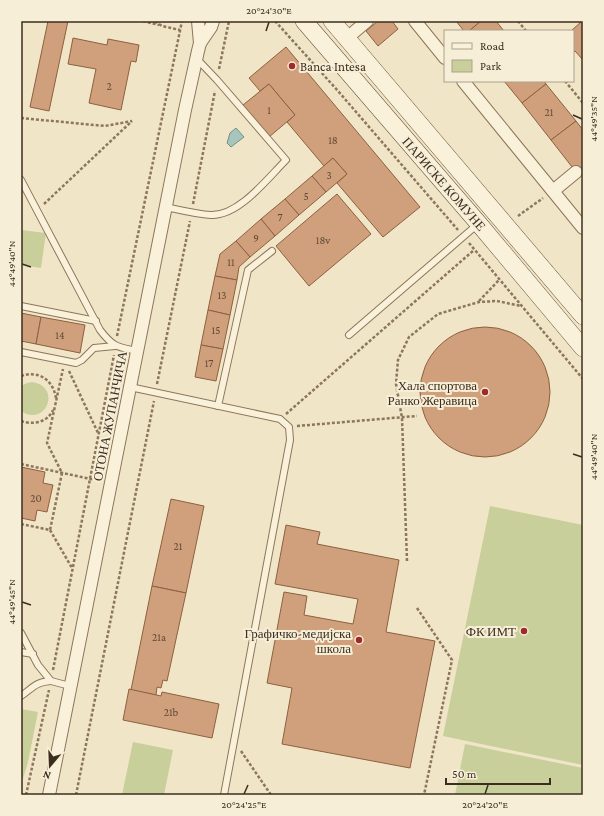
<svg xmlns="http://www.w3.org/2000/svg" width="604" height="816" font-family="'Crimson Pro',serif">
	<rect width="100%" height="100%" fill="#f0e5c7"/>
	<g fill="#c8cf9a">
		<path d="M21,230L46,233L41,268L21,265Z"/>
		<path d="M32,382C63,387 45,428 21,411V386L27,383Z"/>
		<path d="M490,506L583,525V765L443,736Z"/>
		<path d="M21,709L38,712L28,762L21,785Z"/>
		<path d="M133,742L173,750L164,795H122Z"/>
		<path d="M465,744L583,768V795H455Z"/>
	</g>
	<path fill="#a8c4bc" stroke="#6e938a" d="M236,128L244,137L231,147L227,143L230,133Z"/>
	<g fill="#cfa07b" stroke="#8d6040">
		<path d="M48,21H68L49,111L30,107Z"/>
		<path d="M378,21H392L398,29L378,46L366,31Z"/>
		<path d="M456,21H481L469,31H464Z"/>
		<path d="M481,21H496L504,31H469Z"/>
		<path d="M582,21H583V60L575,51L573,53V31H571Z"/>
		<path d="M73,38L107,45L108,39L139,45L136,62L131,61L121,110L89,103L96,69L68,64Z"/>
		<path d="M286,47L420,207L383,237L337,183L347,174L333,158L324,166L287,122L295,115L269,84L260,91L249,78Z"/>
		<path d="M504,81H544L546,84L522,103Z"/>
		<path d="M269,84L295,115L269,137L243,105Z"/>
		<path d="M546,84L576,121L551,140L522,103Z"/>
		<path d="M576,121L583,130V167L576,172L551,140Z"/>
		<path d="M333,158L347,174L326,192L312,176Z"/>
		<path d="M312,176L326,192L299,215L285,199Z"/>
		<path d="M337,194L371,234L309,286L276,246Z"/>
		<path d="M285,199L299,215L275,236L261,219Z"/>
		<path d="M261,219L275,236L250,257L236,241Z"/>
		<path d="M236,241L250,257L239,267L237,280L215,276L220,254Z"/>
		<path d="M215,276L237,280L230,315L208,310Z"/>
		<path d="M208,310L230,315L223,349L201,345Z"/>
		<path d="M21,313L41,317L36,344L21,341Z"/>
		<path d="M41,317L85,325L80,353L36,344Z"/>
		<circle cx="485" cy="392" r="65"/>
		<path d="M201,345L223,349L216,381L195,377Z"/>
		<path d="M21,467L45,472L43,483L53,485L47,512L37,510L35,521L21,518Z"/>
		<path d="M171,499L204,506L186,593L152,586Z"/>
		<path d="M286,525L320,532L317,544L399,560L386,632L435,641L410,768L282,744L292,688L267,683L284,592L307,596L304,615L353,624L358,599L275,584Z"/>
		<path d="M152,586L186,593L167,681L163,680L161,688L157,687L156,695L131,690Z"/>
		<path d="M129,689L161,696L162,692L219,704L212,738L123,720Z"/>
	</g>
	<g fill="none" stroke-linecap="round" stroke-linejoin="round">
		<defs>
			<g id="lane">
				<path d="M21,180L100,330C113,347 117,347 137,351"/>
				<path d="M166,207C180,210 196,214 211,215C239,216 267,179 286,160L217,80L197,59"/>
				<path d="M21,306L96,321"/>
				<path d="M349,335L478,224"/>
				<path d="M21,352L76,363L82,360L94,348L115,346"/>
				<path d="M130,387L280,419L289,427L290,440L224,795"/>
				<path d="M218,406L248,270L272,251"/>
				<path d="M21,633L38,665L51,681L70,686"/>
				<path d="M21,652L33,654"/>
				<path d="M21,696C33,688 35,682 51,681"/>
			</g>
			<g id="street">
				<path d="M415,21L445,58"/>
				<path d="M347,38L367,21"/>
				<path d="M200,43L211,27L213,21"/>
				<path d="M463,81L583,228"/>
				<path d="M553,191L576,172"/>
				<path d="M49,795L185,110L198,51L200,43L198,21"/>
			</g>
			<g id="secondary">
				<path d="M304,21L479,224L583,348"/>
				<path d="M332,21L583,316"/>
			</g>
		</defs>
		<use href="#lane" stroke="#8d765b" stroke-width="8"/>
		<use href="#street" stroke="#8d765b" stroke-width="14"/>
		<use href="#secondary" stroke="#6f573e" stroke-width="18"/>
		<g stroke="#8d765b" stroke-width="2.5" stroke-dasharray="3 2" stroke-linecap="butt">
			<path d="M143,21L159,25"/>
			<path d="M155,21L162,26L180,30"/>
			<path d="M275,21L338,91L458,230"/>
			<path d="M518,21L526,31"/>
			<path d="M219,69L229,21"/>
			<path d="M565,81L583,103"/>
			<path d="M21,118L105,126L132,121"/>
			<path d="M44,204L132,121"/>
			<path d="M193,204L215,91"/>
			<path d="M518,216L543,198"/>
			<path d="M469,243L583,379"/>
			<path d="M479,301L499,280"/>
			<path d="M117,336L182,21"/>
			<path d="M69,371L98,433"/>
			<path d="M21,376C39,370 53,380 56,398"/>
			<path d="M157,384L190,221"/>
			<path d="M286,414L474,250"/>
			<path d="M21,421C33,425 47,423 53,410"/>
			<path d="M297,426L417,416"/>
			<path d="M21,464L100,481"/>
			<path d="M21,524L50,530L62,473L47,443L63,369"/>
			<path d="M50,530L72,568"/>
			<path d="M407,561L402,418L396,384L398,360L409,337L438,314L479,302L497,301L521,306"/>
			<path d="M417,608L452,660L424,795"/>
			<path d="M53,670L114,355"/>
			<path d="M241,751L271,795"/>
			<path d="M26,795L49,690"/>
			<path d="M76,795L154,401"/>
		</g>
		<use href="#lane" stroke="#faf1db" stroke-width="6"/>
		<use href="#street" stroke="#faf1db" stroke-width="12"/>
		<use href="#secondary" stroke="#faf1db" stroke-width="17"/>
	</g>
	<path fill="none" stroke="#3c2e1f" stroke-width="1.5" d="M266,31L269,22M573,115L582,119M22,264L31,267M573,454L582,457M22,602L31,605M244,794L248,785M485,794L488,785"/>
	<g fill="#9e2a29" stroke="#f7eed7" stroke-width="1.5">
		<circle cx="292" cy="66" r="4"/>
		<circle cx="485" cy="392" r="4"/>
		<circle cx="524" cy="631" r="4"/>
		<circle cx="359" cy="640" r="4"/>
	</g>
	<g text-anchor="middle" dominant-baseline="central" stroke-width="4" stroke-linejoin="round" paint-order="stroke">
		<g font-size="11" fill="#614a36">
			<text x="109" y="86">2</text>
			<text x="269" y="110">1</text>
			<text x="549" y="112">21</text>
			<text x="333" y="140">18</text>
			<text x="329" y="175">3</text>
			<text x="306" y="196">5</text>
			<text x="280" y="217">7</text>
			<text x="256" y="238">9</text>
			<text x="323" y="240">18v</text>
			<text x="231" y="262">11</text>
			<text x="222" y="295">13</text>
			<text x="216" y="330">15</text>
			<text x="60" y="335">14</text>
			<text x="209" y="363">17</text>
			<text x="36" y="498">20</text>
			<text x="178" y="546">21</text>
			<text x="159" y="637">21a</text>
			<text x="171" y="712">21b</text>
		</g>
		<g font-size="13" fill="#3c2e1f" stroke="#f7eed7" text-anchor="end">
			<text x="300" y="66" text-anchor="start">Banca Intesa</text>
			<text x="477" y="385">Хала спортова<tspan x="477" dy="15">Ранко Жеравица</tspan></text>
			<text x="516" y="631">ФК ИМТ</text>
			<text x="351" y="633">Графичко-медијска<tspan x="351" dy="15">школа</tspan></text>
		</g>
		<g font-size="13" fill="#3c2e1f" stroke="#f7eed7">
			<text transform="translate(444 184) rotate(49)">ПАРИСКЕ КОМУНЕ</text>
			<text transform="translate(110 416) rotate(-79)">ОТОНА ЖУПАНЧИЧА</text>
		</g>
	</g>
	<rect width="604" height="816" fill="none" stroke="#f7eed7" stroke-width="44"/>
	<rect x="444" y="30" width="130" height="52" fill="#f7eed7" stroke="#aca18d"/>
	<rect x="452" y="43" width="20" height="6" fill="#faf1db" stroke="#aca18d"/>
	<text x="480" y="50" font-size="12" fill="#3c2e1f">Road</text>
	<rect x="452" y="60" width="20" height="12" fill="#c8cf9a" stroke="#aca18d"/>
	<text x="480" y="70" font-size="12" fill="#3c2e1f">Park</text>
	<g transform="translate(50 766) rotate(199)" stroke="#f7eed7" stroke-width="3" paint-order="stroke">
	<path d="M0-3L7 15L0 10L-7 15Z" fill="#3c2e1f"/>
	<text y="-6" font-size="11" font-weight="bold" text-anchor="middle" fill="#3c2e1f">N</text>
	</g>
	<path d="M446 778v6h104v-6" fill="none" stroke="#3c2e1f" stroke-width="2"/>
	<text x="452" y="778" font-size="12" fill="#3c2e1f" stroke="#f7eed7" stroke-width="3" paint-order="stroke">50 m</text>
	<rect x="22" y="22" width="560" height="772" fill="none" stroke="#3c2e1f" stroke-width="1.5"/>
	<g font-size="10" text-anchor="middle" fill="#3c2e1f">
		<text x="269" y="14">20°24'30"E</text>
		<text transform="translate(593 119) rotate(-90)" y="4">44°49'35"N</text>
		<text transform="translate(11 264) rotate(-90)" y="4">44°49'40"N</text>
		<text transform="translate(593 457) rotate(-90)" y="4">44°49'40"N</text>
		<text transform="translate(11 602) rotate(-90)" y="4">44°49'45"N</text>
		<text x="244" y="808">20°24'25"E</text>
		<text x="485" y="808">20°24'20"E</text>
	</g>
</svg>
